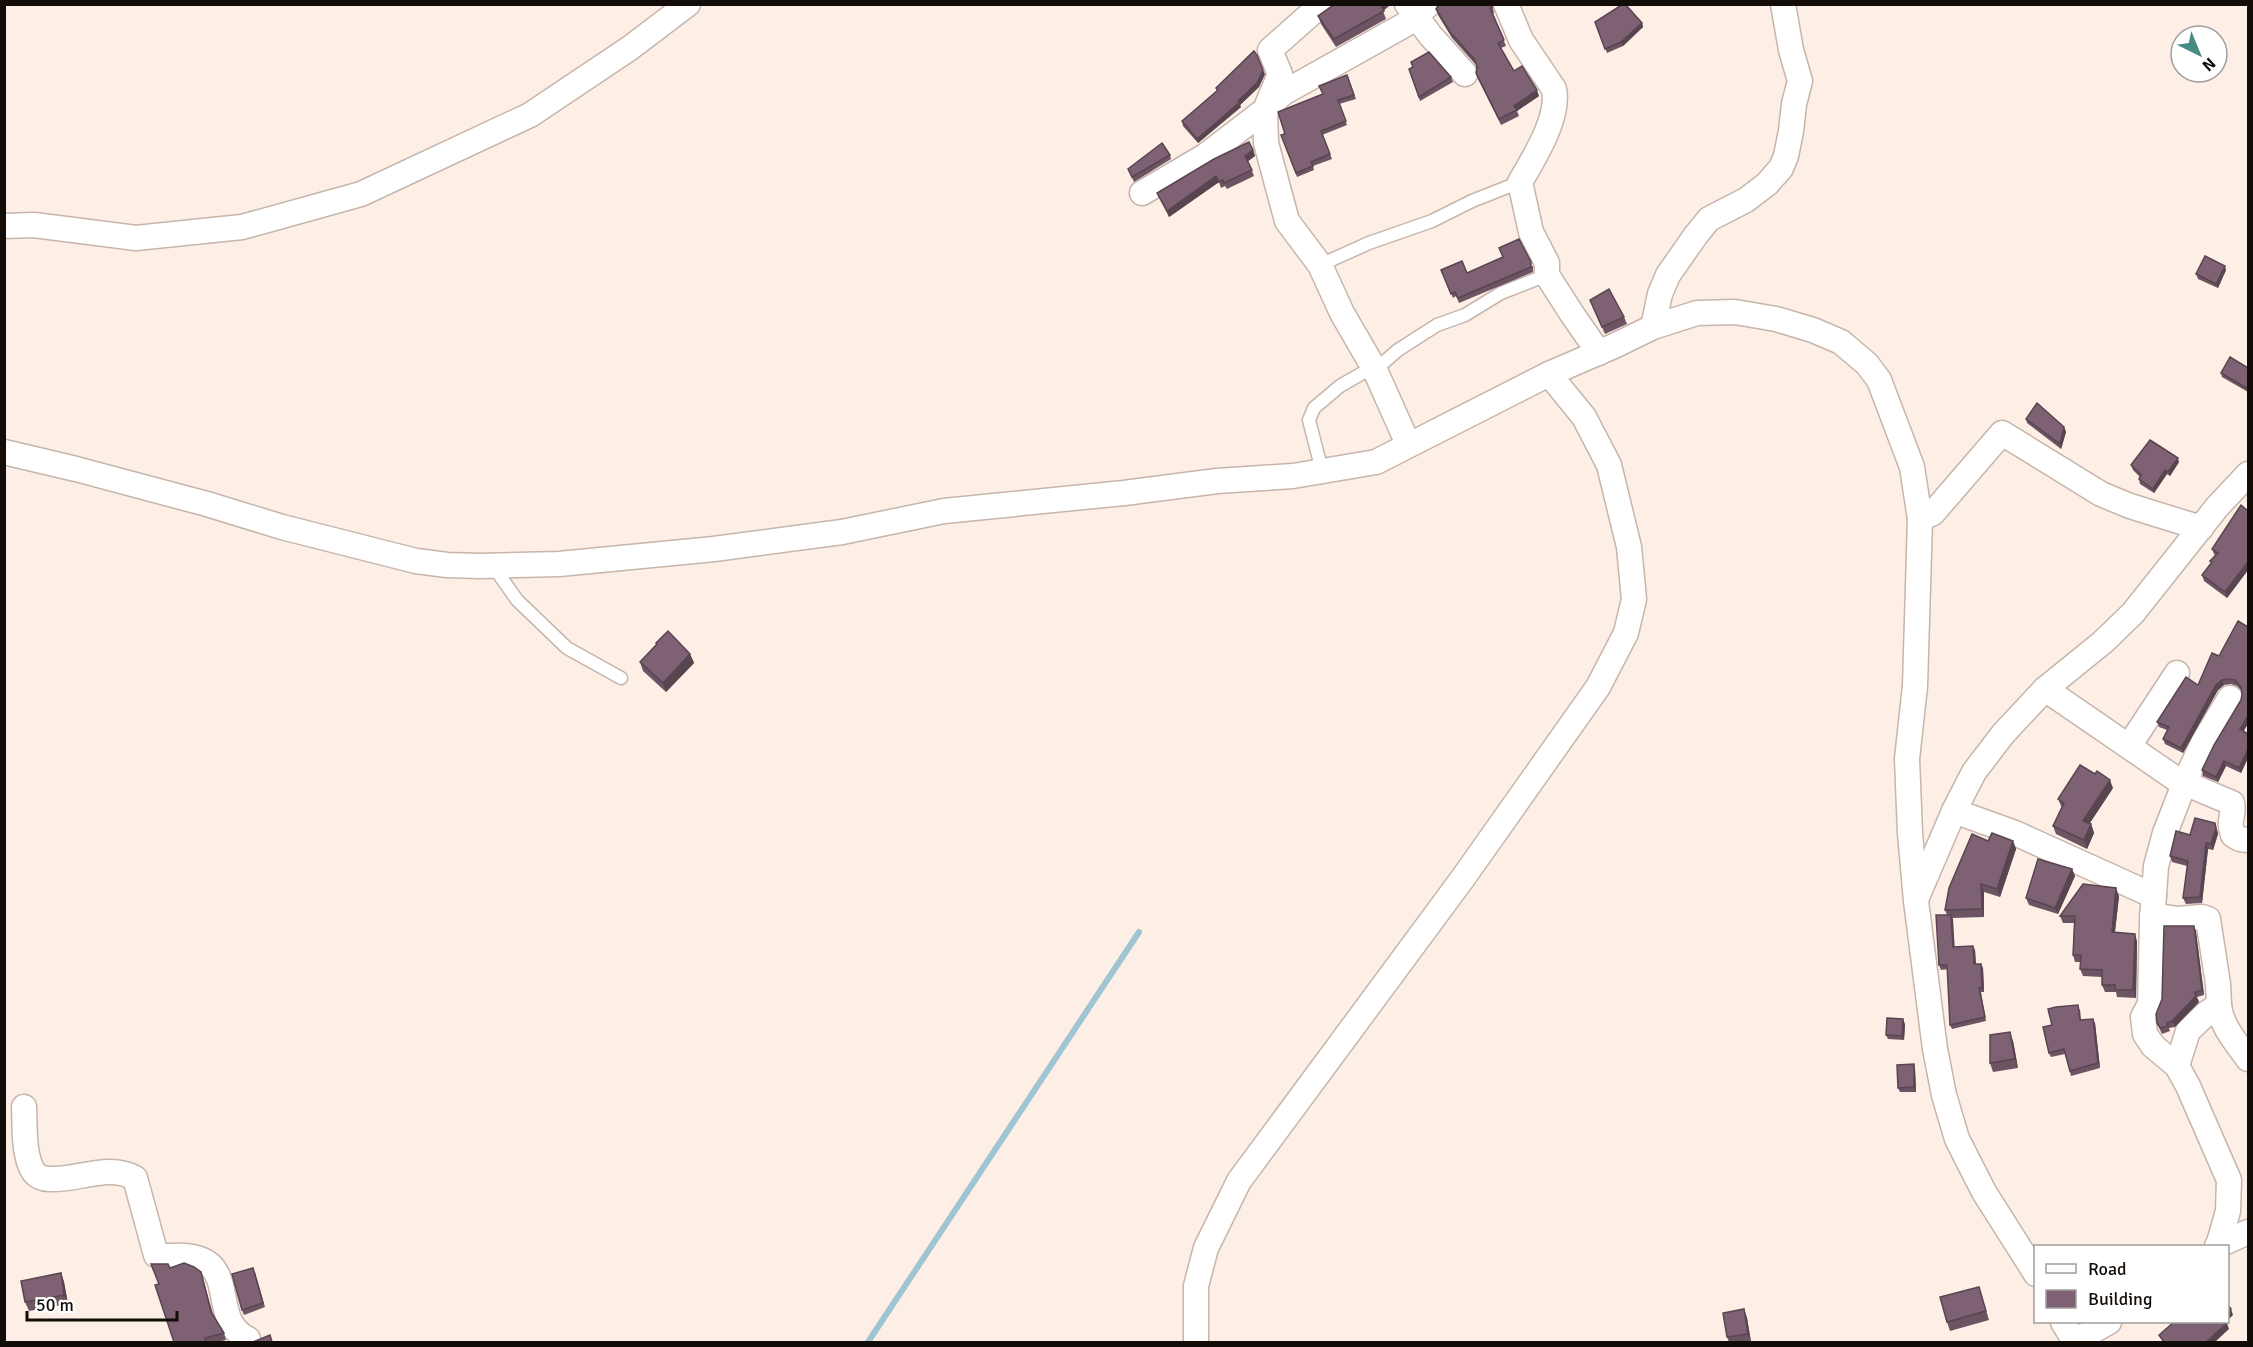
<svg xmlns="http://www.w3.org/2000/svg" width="2253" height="1347" font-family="Signika,sans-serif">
	<rect width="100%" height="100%" fill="#fdefe6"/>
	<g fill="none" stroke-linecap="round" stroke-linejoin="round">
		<path stroke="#9fc4d2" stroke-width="6" d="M868,1342L1139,932"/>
		<defs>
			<g id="service">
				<path d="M1320,265L1369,243L1432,221L1472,201L1520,182"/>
				<path d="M1322,471L1309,420L1314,408L1340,386L1366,371L1375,370L1398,350L1437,325L1465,315L1501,293L1547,275"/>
				<path d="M493,566L517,600L567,648L621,678"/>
			</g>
			<g id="minor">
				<path d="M1322,4L1270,50L1280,74L1265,110L1266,143L1287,221L1320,265L1342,313L1375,370L1408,444"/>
				<path d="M1407,4L1430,35L1465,74"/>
				<path d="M1506,4L1521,40L1554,89C1560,117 1534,158 1520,182L1531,232L1547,263V275L1572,314L1599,353"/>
				<path d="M1142,193L1205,156L1265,110L1283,93L1408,23L1429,4"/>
				<path d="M4,226L34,225L136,238L242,227L361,194L530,115L630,48L688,4"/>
				<path d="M1653,327L1660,294L1668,275L1696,235L1709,219L1746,200L1767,184L1781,168L1786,156L1791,131L1794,104L1800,81L1791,50L1783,4"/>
				<path d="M4,452L76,469L207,504L282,527L416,561L447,565L480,566L559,564L714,549L842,532L944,511L1124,493L1217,481L1293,476L1376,462L1549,374L1614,346L1653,327L1697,313L1735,312L1776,319L1813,330L1841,342L1867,364L1879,380L1912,467L1920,519L1915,686L1907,759L1910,833L1916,901L1935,1049L1944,1095L1957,1139L1984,1192L2036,1274"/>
				<path d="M1920,519L1933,513L2002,433L2101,494L2130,506L2201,528"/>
				<path d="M2045,689L2179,781L2181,785V792L2165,833L2156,866L2152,922L2150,1004L2143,1017L2145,1034L2153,1046L2177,1066L2188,1086L2229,1180L2228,1211L2218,1246"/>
				<path d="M2129,746L2177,673"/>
				<path d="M2179,781L2188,775L2203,743L2230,698"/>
				<path d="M2181,785L2194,787L2232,803C2235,817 2227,818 2233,835L2240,839L2248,840"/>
				<path d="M1954,811L2015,833L2154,896"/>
				<path d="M1917,897L1954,811L1974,772L2003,734L2045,689L2103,642L2133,613L2217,507L2248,474"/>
				<path d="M2152,915L2178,919L2202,917L2208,919L2218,984L2219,1005L2207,1013L2188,1031L2177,1066"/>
				<path d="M2219,1005C2221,1026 2236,1042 2248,1059"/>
				<path d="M24,1107C25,1126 23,1154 33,1171C36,1176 43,1179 49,1179C77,1181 108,1163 135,1178L156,1255L160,1257C251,1245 202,1317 248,1339L246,1342"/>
				<path d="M2217,1246L2248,1232"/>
				<path d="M2063,1322L2075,1342"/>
				<path d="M1196,1342V1286L1206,1248L1239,1181L1463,878L1598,687L1626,633L1634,599L1629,547L1609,465L1584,417L1549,374"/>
				<path d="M2073,1342L2109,1322"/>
			</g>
		</defs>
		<use href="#service" stroke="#c6b5aa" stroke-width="15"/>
		<use href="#minor" stroke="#c6b5aa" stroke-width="27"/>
		<use href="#service" stroke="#fff" stroke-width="12"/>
		<use href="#minor" stroke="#fff" stroke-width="24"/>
	</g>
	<g fill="#6c5463">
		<path d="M1335,4H1391L1383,11L1386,19L1336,47L1321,24L1318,16Z"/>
		<path d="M1492,4L1494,13L1493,14L1506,46L1501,48L1514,71L1539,96L1517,111L1519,116L1501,125L1478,79L1476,73V65L1452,38L1438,15L1436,9Z"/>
		<path d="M1618,4H1627L1626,5L1642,23L1643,27L1623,46L1607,53L1595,22L1619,7Z"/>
		<path d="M1409,69L1451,77L1453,82L1420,101Z"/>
		<path d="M1265,74L1259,87L1240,105L1241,107L1198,143L1183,126L1182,121L1217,91L1216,88Z"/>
		<path d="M1347,75L1356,99L1339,104L1347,125L1322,135L1332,159L1313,166L1314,170L1297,177L1281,135L1285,134L1323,94Z"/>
		<path d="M1253,150L1255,156L1248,161L1254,176L1227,189L1225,186L1221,188L1219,182L1169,217L1157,193Z"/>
		<path d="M1170,155L1171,159L1134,182L1128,169Z"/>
		<path d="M1533,266V272L1459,303L1456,296L1453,298L1441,270L1467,273Z"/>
		<path d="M2226,270L2218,288L2198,279L2196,274Z"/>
		<path d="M1590,300L1624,317L1627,324L1605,334Z"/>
		<path d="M2248,368V392L2222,377L2221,373Z"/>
		<path d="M2026,419L2064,427L2066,432L2061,449L2027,423Z"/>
		<path d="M2179,462L2170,476L2167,474L2154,493L2140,484L2139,479L2140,477L2133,470L2131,465Z"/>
		<path d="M2248,511V570L2227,598L2204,581L2202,575L2211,563L2210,561L2215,555L2214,554L2212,549Z"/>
		<path d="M2248,627L2244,731L2248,734V758L2241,773L2226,766L2218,782L2203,776L2202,770L2241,700L2242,694V691L2237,686L2231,684L2224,685L2218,690L2183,753L2165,744L2163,739L2167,730L2159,727L2157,722L2198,685L2219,656Z"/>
		<path d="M656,643L690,654L694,663L666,692L643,671L640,662L657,645Z"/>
		<path d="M2113,788L2089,824H2091L2094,833L2087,849L2056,834L2053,826L2062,808L2058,799Z"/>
		<path d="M2217,829L2218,834L2213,850L2208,849L2202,903L2186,904L2183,898L2187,866L2172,862L2170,856L2190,835Z"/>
		<path d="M1988,841H2013L2016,849L2000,897L1984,892V917L1952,918L1954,947L1975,950L1976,964L1983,968L1984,992H1981L1986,1021L1952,1029L1950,1025L1948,969L1941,970L1939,965L1947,915L1945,910Z"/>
		<path d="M2072,869L2075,876L2058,914L2029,905L2026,898Z"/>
		<path d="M2119,896L2115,932L2137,941L2136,998L2117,997L2116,992H2105L2102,985V977L2083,976L2080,969V962H2075L2073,955L2074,923H2063L2060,916Z"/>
		<path d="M2194,926L2196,932L2204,995L2197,997L2199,1002L2175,1027L2169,1028L2170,1031L2162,1034L2157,1023Z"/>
		<path d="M2080,1009L2081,1020L2095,1023L2100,1068L2071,1076L2065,1054L2051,1057L2049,1053L2052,1025Z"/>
		<path d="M1905,1024L1904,1040L1888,1039L1886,1035Z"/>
		<path d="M2013,1041L2018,1068L1993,1072L1990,1063Z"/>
		<path d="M1915,1069L1916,1092H1900L1898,1088Z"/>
		<path d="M170,1268L201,1272L213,1314L224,1333L226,1340L218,1342H174L159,1284Z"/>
		<path d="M255,1272L265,1307L244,1315L242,1310Z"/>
		<path d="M61,1273L64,1282L68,1304L29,1311L25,1302Z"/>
		<path d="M1979,1287L1989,1320L1950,1331L1947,1322Z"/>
		<path d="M1744,1309L1747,1318L1751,1342H1729L1727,1337Z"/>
	</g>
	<g fill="#584550">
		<path d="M1379,4H1391L1382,12Z"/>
		<path d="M1642,23L1643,27L1623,46L1621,42Z"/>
		<path d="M1263,70L1265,74L1259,87L1240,105L1241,107L1198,143L1197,139L1238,101Z"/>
		<path d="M1537,90L1539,96L1517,111L1514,106Z"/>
		<path d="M1253,150L1255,156L1247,162L1245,156Z"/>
		<path d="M1216,176L1219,182L1169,217L1167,211Z"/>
		<path d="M2225,266L2226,270L2218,288L2216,284Z"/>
		<path d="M2064,427L2066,432L2061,449L2060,444Z"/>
		<path d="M2178,458L2179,462L2170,476L2168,472Z"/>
		<path d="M2165,470L2167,474L2154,493L2153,489Z"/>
		<path d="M2248,562V570L2227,598L2225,592Z"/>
		<path d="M690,654L694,663L666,692L663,683Z"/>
		<path d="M2222,680L2224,685L2218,690L2183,753L2181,748L2216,685Z"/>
		<path d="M2248,716V724L2242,734L2240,729Z"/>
		<path d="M2248,749V758L2241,773L2239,768Z"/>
		<path d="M2224,761L2226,766L2218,782L2216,777Z"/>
		<path d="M2110,780L2113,788L2086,829L2083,821Z"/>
		<path d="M2215,823L2218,834L2213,850L2211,844Z"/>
		<path d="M2091,824L2094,833L2087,849L2084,840Z"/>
		<path d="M2013,841L2016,849L2000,897L1997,889Z"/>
		<path d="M2206,843L2208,849L2202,903L2200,897Z"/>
		<path d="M2072,869L2075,876L2058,914L2055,908Z"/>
		<path d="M1981,884L1984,892V917L1982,909Z"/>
		<path d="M2116,888L2119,896L2114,940L2112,932Z"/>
		<path d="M1951,915L1953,919L1955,952L1953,947Z"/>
		<path d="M2194,926L2196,932L2204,995L2202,990Z"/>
		<path d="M2135,934L2137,941L2136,998L2133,990Z"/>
		<path d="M1973,946L1975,950L1976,968L1974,964Z"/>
		<path d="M1981,964L1983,968L1984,992L1982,988Z"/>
		<path d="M2196,996L2199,1002L2175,1027L2172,1021Z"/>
		<path d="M1903,1019L1905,1024L1904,1040L1902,1036Z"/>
		<path d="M2093,1019L2095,1023L2100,1068L2098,1063Z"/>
		<path d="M2010,1032L2013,1041L2018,1068L2015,1059Z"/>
		<path d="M1914,1064L1915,1069L1916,1092L1914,1087Z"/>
		<path d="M61,1273L64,1282L68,1304L64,1295Z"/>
		<path d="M1744,1309L1747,1318L1751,1342L1748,1334Z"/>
		<path d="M2231,1309L2233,1315L2228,1320V1312Z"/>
		<path d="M2227,1323L2229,1329L2215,1342H2206Z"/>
	</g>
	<g fill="#7e6273" stroke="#584550" stroke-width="1.5">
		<path d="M1335,4H1380L1384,11L1334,39L1318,16Z"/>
		<path d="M1439,4H1492V7L1490,8L1504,40L1498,43L1514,71L1522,66L1537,90L1514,106L1517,110L1499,119L1476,73L1477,66L1474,59L1450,32L1436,9Z"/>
		<path d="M1623,4H1625L1642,23L1621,42L1605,49L1595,22Z"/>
		<path d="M1254,51L1257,55L1263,70L1257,83L1238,101L1240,102L1197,139L1182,121L1218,90L1216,88Z"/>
		<path d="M1429,52L1451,77L1419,97L1409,69L1413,67L1411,62Z"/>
		<path d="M1347,75L1354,95L1338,100L1346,121L1321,131L1330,154L1311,162L1313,166L1296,173L1281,135L1285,134L1278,112L1323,94L1319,86Z"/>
		<path d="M1249,142L1253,150L1245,156L1252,170L1224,183L1223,180L1219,182L1216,176L1167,211L1157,193L1214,159Z"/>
		<path d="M1162,143L1170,155L1132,177L1128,169Z"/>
		<path d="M1519,239L1531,262V267L1458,298L1455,292L1451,294L1441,270L1462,261L1467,273L1503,257L1499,248Z"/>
		<path d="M2205,256L2225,266L2216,284L2196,274Z"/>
		<path d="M1609,289L1624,317L1602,327L1590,300Z"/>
		<path d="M2230,357L2248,368V389L2221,373Z"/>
		<path d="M2037,403L2064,427L2060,444L2026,419Z"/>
		<path d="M2150,440L2178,458L2168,472L2165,470L2153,489L2139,479L2141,475L2131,465Z"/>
		<path d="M2241,505L2248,511V562L2225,592L2202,575L2212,562L2210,561L2218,553L2212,549Z"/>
		<path d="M2238,621L2248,627V716L2240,729L2248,734V749L2239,768L2224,761L2216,777L2202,770L2214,745L2241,700L2242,694L2241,687L2235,680L2229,679L2222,680L2216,685L2181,748L2163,739L2169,727L2157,722L2186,677L2198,685L2212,653L2219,656Z"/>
		<path d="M668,631L690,654L663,683L640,662L657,644L656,643Z"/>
		<path d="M2080,765L2095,774L2097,771L2110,780L2083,821L2091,824L2084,840L2053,826L2064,803L2058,799Z"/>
		<path d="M2195,818L2215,823L2216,828L2211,844L2206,843L2200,897L2183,898L2188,861L2170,856L2176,831L2190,835Z"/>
		<path d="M1992,833L2013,841L1997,889L1981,884L1982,909L1945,910L1949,888L1972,834L1988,841Z"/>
		<path d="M2038,859L2072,869L2055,908L2026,898Z"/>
		<path d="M2083,884L2116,888L2112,932L2135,934L2133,990H2115V985H2102V970L2080,969L2081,955H2073L2075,916H2060Z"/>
		<path d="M1936,915H1951L1953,947L1973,946L1974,964H1981L1982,988H1979L1985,1017L1950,1025L1947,965H1939Z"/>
		<path d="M2164,926H2194L2202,990L2195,992L2196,996L2172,1021L2167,1023L2168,1026L2160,1028L2157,1023L2156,1014L2162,999Z"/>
		<path d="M2078,1005L2080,1020L2093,1019L2098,1063L2070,1071L2064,1049L2049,1053L2043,1027L2052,1025L2048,1009L2056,1007Z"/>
		<path d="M1887,1018L1903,1019L1902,1036L1886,1035Z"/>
		<path d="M2010,1032L2015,1059L1990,1063V1035Z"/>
		<path d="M1914,1064V1087L1898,1088L1897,1065Z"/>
		<path d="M184,1263L194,1267L201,1272L211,1312L224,1333L205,1338L206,1342H174L155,1285L159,1284L151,1264H168L170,1268Z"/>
		<path d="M253,1268L263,1303L242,1310L232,1274Z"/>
		<path d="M61,1273L64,1295L25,1302L21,1281Z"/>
		<path d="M1979,1287L1986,1311L1947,1322L1940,1297Z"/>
		<path d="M2228,1305L2231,1309L2228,1312Z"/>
		<path d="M1744,1309L1748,1334L1727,1337L1723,1313Z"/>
		<path d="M2174,1322H2225L2227,1323L2206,1342H2164L2159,1335Z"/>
		<path d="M270,1335L272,1342H253Z"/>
	</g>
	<rect width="2253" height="1347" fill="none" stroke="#130d09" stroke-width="12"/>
	<rect x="2034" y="1245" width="195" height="78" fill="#ffffff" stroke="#a19e9d" stroke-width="1.5"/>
	<rect x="2046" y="1264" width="30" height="9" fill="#ffffff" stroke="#a19e9d" stroke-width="1.5"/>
	<text x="2088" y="1275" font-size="18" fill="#130d09">Road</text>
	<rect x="2046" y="1290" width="30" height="18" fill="#7e6273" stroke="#a19e9d" stroke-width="1.5"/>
	<text x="2088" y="1305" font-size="18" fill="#130d09">Building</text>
	<g transform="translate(2199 54) rotate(137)"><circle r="28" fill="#ffffff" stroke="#a19e9d" stroke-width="1.5"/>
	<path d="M0-4.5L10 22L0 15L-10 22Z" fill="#468c85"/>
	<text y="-9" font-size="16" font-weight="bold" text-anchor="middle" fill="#130d09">N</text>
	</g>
	<path d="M27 1311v9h150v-9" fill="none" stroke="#130d09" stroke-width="3"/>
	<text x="36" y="1311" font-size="18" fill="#130d09" stroke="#ffffff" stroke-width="4.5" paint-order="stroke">50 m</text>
</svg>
